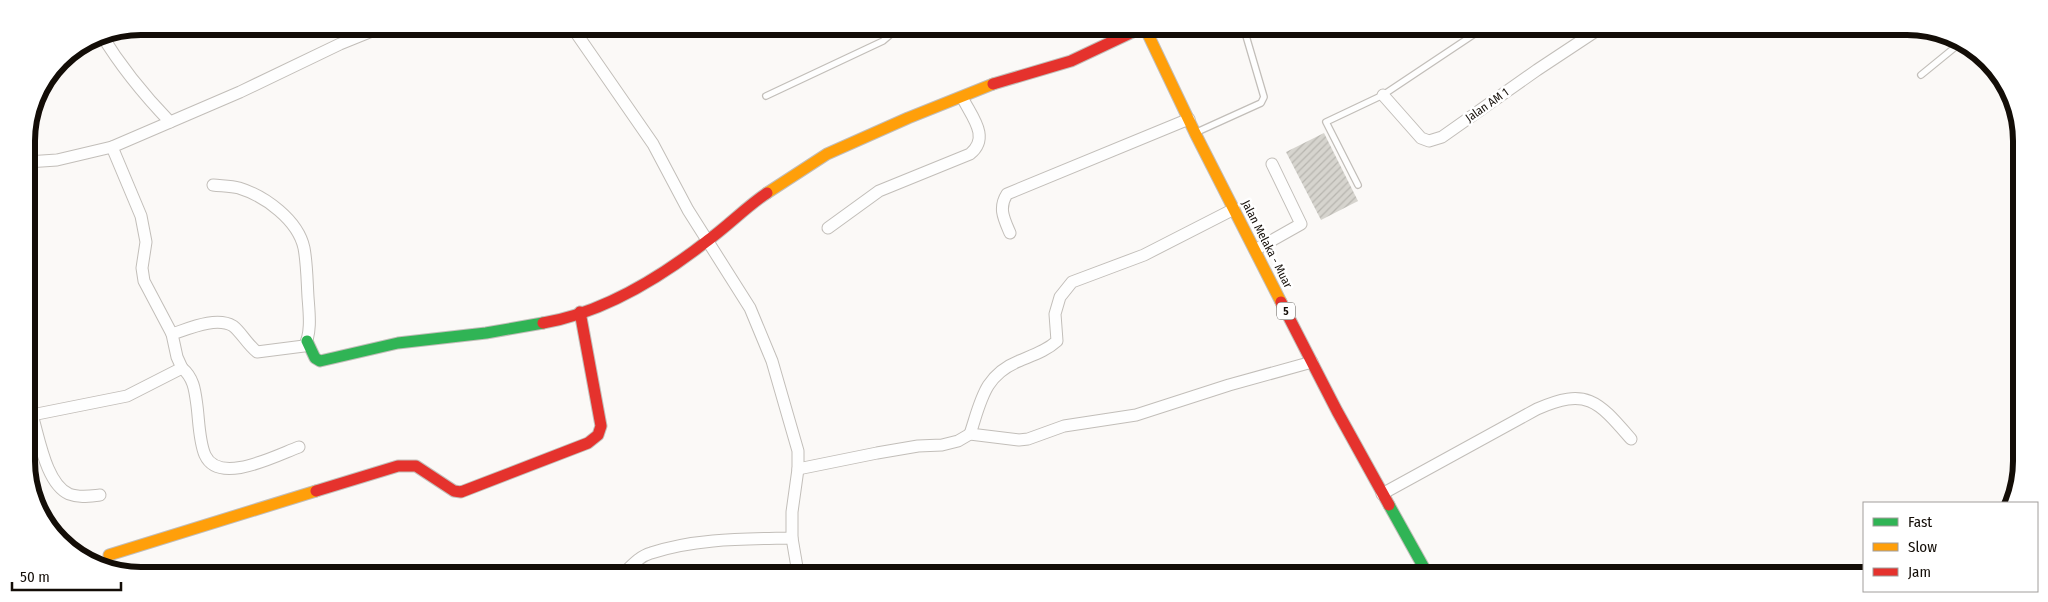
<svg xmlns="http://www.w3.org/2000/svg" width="2048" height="602" font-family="'Fira Sans Condensed',sans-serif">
	<defs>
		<pattern id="building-hatch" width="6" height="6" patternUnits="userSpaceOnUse" patternTransform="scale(1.25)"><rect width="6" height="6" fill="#d6d4ce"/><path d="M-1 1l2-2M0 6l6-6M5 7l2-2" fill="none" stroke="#b7b5af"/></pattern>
	</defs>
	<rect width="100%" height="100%" fill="#fbf9f7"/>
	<path fill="url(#building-hatch)" d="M1324,133L1358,201L1321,220L1286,152Z"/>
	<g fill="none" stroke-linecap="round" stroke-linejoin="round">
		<defs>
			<g id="lane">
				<path d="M1921,75L1959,44"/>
				<path d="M766,96L883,41L898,28"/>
				<path d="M1197,132L1261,103L1264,97L1244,29"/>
				<path d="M1358,185L1326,122L1383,95L1482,29"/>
			</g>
			<g id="street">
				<path d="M572,27L653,144L688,210L750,308L772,361L798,451V469L792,512V538L798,573"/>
				<path d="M101,34C121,67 144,95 170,122"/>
				<path d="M1383,95L1421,138L1429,141L1442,137L1537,70L1599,29"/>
				<path d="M112,147L141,216L146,242L142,268L144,281L172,334"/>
				<path d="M27,162L57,160L112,147L240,92L340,44L382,27"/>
				<path d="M828,228L879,191L970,154C991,137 971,116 962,97"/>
				<path d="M1010,233C1004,219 998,208 1007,194L1189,119"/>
				<path d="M1255,250L1301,224L1272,164"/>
				<path d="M182,368C194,378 195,391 197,406C199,421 199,441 205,455C219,486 277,455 299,447"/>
				<path d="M28,410L32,415C39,437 46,484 69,494C79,498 90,496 100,495"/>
				<path d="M32,415L127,396L182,368L177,357L172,334C188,329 216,316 233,326C241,332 247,344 257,352L304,346C312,334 309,311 308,297C307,281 307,264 304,248C298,220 265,196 239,188C231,186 221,186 213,185"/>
				<path d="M970,434C981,401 984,375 1019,361C1033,355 1046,351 1057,341L1055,314L1060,297L1072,282L1144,255L1234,209"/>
				<path d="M798,469L877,453L918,446L942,445L958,441L970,434L1019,440L1028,439L1064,426L1136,415L1229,385L1312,362"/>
				<path d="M1382,494L1537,409C1587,387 1598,401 1631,439"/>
				<path d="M624,573C632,565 640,556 651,553C696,538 746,539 792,538"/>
				<path d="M1409,575L1423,567"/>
			</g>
			<g id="fast">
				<path d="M307,341L315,358L320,361L398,343L486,333L543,323"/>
				<path d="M1389,505L1428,575"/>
			</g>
			<g id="slow">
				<path d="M1145,28L1195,133L1281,302"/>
				<path d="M767,193L827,154L908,118L993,84"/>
				<path d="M109,555L316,491"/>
			</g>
			<g id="jam">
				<path d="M993,84L1071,61L1141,28"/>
				<path d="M1281,302L1337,411L1389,505"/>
				<path d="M543,323C602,313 661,277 707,241C728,226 746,207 767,193"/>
				<path d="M316,491L398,466H416L454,491L461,492L588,443L598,435L601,426L580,312"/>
			</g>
		</defs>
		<use href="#lane" stroke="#c2beb9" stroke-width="8"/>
		<use href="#street" stroke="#c2beb9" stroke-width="13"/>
		<use href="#fast" stroke="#c2beb9" stroke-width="13"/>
		<use href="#slow" stroke="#c2beb9" stroke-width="13"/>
		<use href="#jam" stroke="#c2beb9" stroke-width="13"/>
		<use href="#lane" stroke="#fefefe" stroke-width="5.5"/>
		<use href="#street" stroke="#fefefe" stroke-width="11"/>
		<use href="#fast" stroke="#30b455" stroke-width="11"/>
		<use href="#slow" stroke="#ff9f0a" stroke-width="11"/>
		<use href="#jam" stroke="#e5322d" stroke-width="11"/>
	</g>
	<g text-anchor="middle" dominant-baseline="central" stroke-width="5" stroke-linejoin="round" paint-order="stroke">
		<rect fill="#fff" stroke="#5a5651" stroke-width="1" x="1277" y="302.5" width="18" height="17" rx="4"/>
		<g font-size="11" font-weight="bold" fill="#130d07">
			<text x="1286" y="311">5</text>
		</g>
		<g font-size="12" fill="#130d07" stroke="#fff">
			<text transform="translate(1487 105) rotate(-35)">Jalan AM 1</text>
			<text transform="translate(1267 244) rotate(63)">Jalan Melaka - Muar</text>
		</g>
	</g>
	<path d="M0 0H2048V602H0ZM141 35H1907A106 106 0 0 1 2013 141V461A106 106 0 0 1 1907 567H141A106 106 0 0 1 35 461V141A106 106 0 0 1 141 35Z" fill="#fff" fill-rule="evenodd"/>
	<path fill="none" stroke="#130d07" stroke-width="6" d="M141 35H1907A106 106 0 0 1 2013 141V461A106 106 0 0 1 1907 567H141A106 106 0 0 1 35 461V141A106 106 0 0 1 141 35Z"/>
	<rect x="1863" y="502" width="175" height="90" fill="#ffffff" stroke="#a19e9c"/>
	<rect x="1873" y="518" width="25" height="8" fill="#30b455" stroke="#a19e9c"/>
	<text x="1908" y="527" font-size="15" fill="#130d07">Fast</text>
	<rect x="1873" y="543" width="25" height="8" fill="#ff9f0a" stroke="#a19e9c"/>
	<text x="1908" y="552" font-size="15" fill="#130d07">Slow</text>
	<rect x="1873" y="568" width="25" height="8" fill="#e5322d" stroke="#a19e9c"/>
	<text x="1908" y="577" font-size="15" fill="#130d07">Jam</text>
	<path d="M12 582v8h109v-8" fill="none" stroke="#130d07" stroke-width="2.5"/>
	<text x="20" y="582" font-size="15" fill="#130d07" stroke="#ffffff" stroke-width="4" paint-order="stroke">50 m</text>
</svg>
